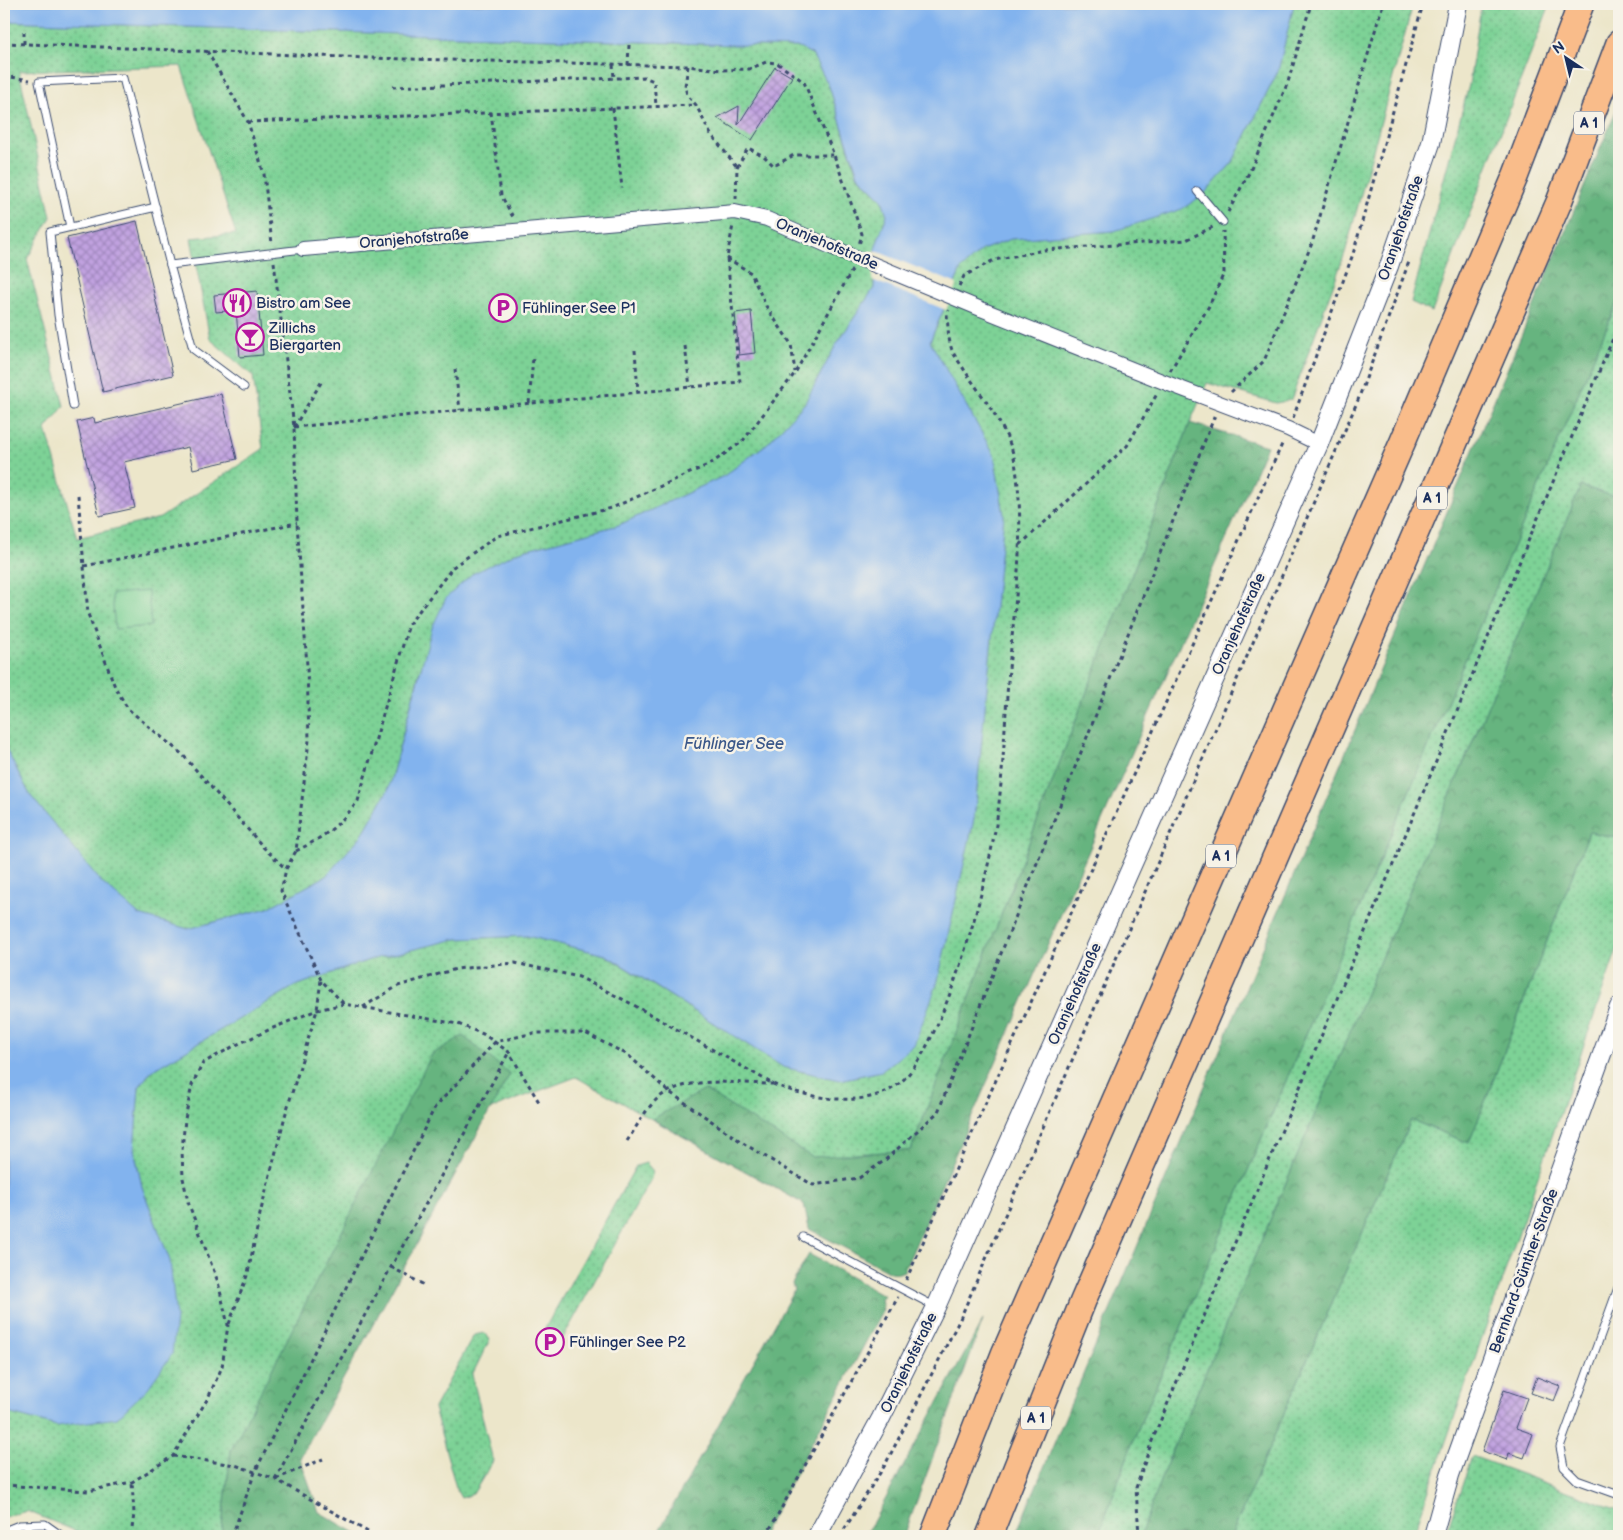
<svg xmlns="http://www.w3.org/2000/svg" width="1623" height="1540" font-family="'Balsamiq Sans',sans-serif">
	<defs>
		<pattern id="grass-dots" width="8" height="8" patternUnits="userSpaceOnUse" patternTransform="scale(1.25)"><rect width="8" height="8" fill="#7dd296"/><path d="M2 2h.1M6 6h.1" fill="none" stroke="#66ab7e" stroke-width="1.8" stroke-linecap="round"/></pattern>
		<pattern id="forest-crowns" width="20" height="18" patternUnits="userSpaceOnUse" patternTransform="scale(1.25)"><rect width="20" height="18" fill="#66b47f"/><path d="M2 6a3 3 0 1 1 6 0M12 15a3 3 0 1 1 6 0" fill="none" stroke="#53936b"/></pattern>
		<pattern id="building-cross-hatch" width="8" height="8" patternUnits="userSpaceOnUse" patternTransform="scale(1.25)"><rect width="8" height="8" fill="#c1a2e0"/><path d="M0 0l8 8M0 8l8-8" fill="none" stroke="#9c84b9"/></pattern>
	</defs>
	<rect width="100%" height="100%" fill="#f7f3e8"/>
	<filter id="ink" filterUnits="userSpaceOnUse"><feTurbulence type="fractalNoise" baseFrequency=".02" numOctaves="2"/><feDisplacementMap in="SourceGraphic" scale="10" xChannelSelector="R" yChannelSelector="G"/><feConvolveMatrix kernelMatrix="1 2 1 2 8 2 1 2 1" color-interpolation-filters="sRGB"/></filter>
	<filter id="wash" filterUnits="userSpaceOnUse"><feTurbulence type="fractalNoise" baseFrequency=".0096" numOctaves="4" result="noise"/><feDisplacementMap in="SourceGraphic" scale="20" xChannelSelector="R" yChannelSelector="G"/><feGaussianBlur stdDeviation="1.12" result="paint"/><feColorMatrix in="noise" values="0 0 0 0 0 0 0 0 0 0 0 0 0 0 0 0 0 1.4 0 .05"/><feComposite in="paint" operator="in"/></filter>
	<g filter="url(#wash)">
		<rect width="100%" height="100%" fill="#ece6ca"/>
		<g fill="url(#grass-dots)" stroke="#4c807a" fill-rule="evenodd">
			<path d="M1294,4H1413L1345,253L1291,400L1276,403L1207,383L1190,423L911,1150L804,1204L576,1077L491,1109L231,1450L221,1536H88L27,1511L4,1517V1412L57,1426L170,1261L142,1187L134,1149L139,1087L151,1071L295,986L369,960L456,939L527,936L605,955L783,1067L839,1080L882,1071L937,984L974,819L1004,515L994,455L930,342L961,269L982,250L1011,239L1114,231L1203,195L1232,163L1278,71Z"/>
			<path d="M1487,4H1550L1432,312L1411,302L1469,85L1481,6Z"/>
			<path d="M4,21L797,47L812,54L829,86L857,175L882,199L887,215L876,246L874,288L836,345L805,403L768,443L724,476L619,525L520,551L472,575L446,598L419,673L388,790L362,835L326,876L268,908L188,929L139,915L102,883L30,795L4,745ZM181,66L236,234L191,238L210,339L253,376L263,449L160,518L77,538L46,429L64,406L27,259L51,217L19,71Z"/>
			<path d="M1619,298V382L1612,399L1619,407V498L1581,486L1163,1473L1140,1536H1098L1135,1436Z"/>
			<path d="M1589,832L1619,838V944L1413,1536H1231L1411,1120L1469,1143Z"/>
			<path d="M646,1163L653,1171L651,1179L557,1349C548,1352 542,1348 539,1339L636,1166Z"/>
			<path d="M484,1333L490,1339L472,1375L493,1461L473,1494L461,1498L457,1491L434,1408L474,1335Z"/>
			<path d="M1472,1456L1619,1510V1536H1445Z"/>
		</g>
		<g fill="url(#forest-crowns)" stroke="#40726e">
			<path d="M1619,104V298L1135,1436L1098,1536H1015Z"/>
			<path d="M1190,423L1267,446L904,1271L899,1273L890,1272L809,1229L804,1204L652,1119L705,1090L812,1157L911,1150Z"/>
			<path d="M1581,486L1619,498V838L1589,832L1469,1143L1411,1120L1231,1536H1140L1163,1473Z"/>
			<path d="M463,1036L510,1074L300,1458L319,1512L361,1536H221L231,1450L432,1054Z"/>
			<path d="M809,1254L885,1296L881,1299L883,1310L762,1536H656L794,1290L792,1284Z"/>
			<path d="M983,1320L904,1536H863L873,1522Z"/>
		</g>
		<path fill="#7dd296" stroke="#4c807a" d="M148,591L151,626L115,629L112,594Z"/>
		<path fill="#82b3ee" stroke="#4e71a6" d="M4,4H1294L1278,71L1232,163L1203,195L1182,209L1114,231L1011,239L982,250L961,269L930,341L994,455L1004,515L974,819L937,984L914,1045L882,1071L839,1080L783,1067L606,955L527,936L456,939L369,960L295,986L151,1071L139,1087L134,1149L142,1187L170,1261L176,1318L172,1354L148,1388L117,1418L57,1426L4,1412V745L30,795L102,883L139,915L188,929L268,908L326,876L362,835L388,790L432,628L446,598L472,574L520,551L619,525L724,476L768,443L805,403L836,345L874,288L876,246L887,215L882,199L858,175L829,86L812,54L797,47L4,21Z"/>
		<path fill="#ece6ca" d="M874,250L957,284L946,310L872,280Z"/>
		<g id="blocks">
			<g fill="url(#building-cross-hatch)">
				<path d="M775,67L792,77L752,140L717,118L739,106L738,125Z"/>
				<path d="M137,221L173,375L103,392L67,238Z"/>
				<path d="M257,291L263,355L240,357L236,310L216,312L214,295Z"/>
				<path d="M751,311L755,353L739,355L735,313Z"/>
				<path d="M221,394L237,459L193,469L188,447L124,462L135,508L99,516L77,422L94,418L95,423Z"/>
				<path d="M1537,1377L1560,1386L1554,1401L1531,1393Z"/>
				<path d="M1504,1390L1527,1398L1516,1428L1533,1434L1524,1458L1509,1453L1507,1460L1482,1451Z"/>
			</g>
		</g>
	</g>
	<g filter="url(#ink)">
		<use href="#blocks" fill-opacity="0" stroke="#3a4a6e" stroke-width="1"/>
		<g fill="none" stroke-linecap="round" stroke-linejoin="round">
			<defs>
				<g id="service">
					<path d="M1197,191L1223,222"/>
					<path d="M70,227L39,82L123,78L170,265"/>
					<path d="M244,387L193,349L170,265L303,249"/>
					<path d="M73,406L58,315L50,232L156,207"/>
					<path d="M803,1237L936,1307"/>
					<path d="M1619,1285L1560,1447L1564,1467L1577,1480L1619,1495"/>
					<path d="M4,1531L19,1525L45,1524L62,1536"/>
				</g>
				<g id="minor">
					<path d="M303,249L735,212L767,219L829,246"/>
					<path d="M981,309L1164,382L1288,429L1319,444"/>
				</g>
				<g id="tertiary">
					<path d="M817,1536L881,1418L936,1307L1319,444L1389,266L1431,143L1458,4"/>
					<path d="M1433,1536L1450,1475L1619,1007"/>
				</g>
				<g id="motorway">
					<path d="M933,1536L1004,1354L1403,441L1515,177L1581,4"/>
					<path d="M989,1536L1083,1301L1559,202L1619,43"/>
				</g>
			</defs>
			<use href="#service" stroke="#3a4a6e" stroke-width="9"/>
			<use href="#minor" stroke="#3a4a6e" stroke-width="16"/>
			<use href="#tertiary" stroke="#3a4a6e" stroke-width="20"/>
			<use href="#motorway" stroke="#3a4a6e" stroke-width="28"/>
			<g stroke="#3a4a6e" stroke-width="3" stroke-dasharray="4 4" stroke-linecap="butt">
				<path d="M4,43L368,58L688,66L722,70L749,69L766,62L777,63L804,82L834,155L862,234L859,245"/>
				<path d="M24,44V30"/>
				<path d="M207,51L248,122L264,174L272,244"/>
				<path d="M613,64L614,79"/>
				<path d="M628,65L629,45"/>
				<path d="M688,66L685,86L687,95L696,105L710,133L737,167"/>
				<path d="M4,76L30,80"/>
				<path d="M393,87L644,77L654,81L656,106"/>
				<path d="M613,108L622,188"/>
				<path d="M491,112L501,195L513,217"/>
				<path d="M248,122L696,105"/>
				<path d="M736,199L737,167L748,148L764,156L774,166L794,155H834"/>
				<path d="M1228,212L1250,171L1288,82L1311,4"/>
				<path d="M727,258L751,273L766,306L791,344L795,372"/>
				<path d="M274,262L294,427L297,523L307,666L309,740L296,851L286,869L281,891L321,980L344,1004"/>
				<path d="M959,286L964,276L994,260L1044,250L1186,240L1213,227"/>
				<path d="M685,346L690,387"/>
				<path d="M635,350L638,392"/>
				<path d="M455,369L460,410"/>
				<path d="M1170,371L1209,306L1224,273L1223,231"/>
				<path d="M1231,392L1264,361L1312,243L1383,4"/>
				<path d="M529,403L533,358"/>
				<path d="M1293,418L1353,254L1423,4"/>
				<path d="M294,427L740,382L727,258L733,225"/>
				<path d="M294,427L322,381"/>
				<path d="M78,495L88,614L115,687L128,709L183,755L264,848L286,869"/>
				<path d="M1020,545L1127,446L1157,394"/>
				<path d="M84,566L297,523"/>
				<path d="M296,851C324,837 339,826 358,801L409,624L453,567L497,536L612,508L710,464L742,442L795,373L852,270"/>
				<path d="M363,1007L398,986L456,969L515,963L579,977L632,1004L773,1084C807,1098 864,1109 896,1086C944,1053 991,870 998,811C1004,764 1005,716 1009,669C1015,600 1026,530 1015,462C1009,429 983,398 965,371C961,364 953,355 951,347C948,337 948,325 947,314L949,310"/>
				<path d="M627,1141C636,1128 645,1110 656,1100C684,1074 737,1084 773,1084"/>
				<path d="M391,1267L426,1286"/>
				<path d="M906,1280L1283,442"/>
				<path d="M229,1324L248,1273L260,1214L285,1116L317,1010L321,980"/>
				<path d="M173,1456L235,1465L275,1479L375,1536"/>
				<path d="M275,1479L509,1052"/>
				<path d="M276,1479L323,1459"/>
				<path d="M4,1485L88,1491L132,1482L173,1456L208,1398L222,1367L228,1325L218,1282L188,1202L183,1178L182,1150L185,1119L192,1085L203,1063L236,1045L273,1028L317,1010L344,1004L458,1024L483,1034L509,1052L539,1102"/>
				<path d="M131,1536L134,1514L132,1482"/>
				<path d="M232,1536L255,1472L435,1107L495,1042L534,1033H585L628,1055L668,1091L746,1145L813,1185L859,1178L884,1161L938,1112L1215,415"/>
				<path d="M766,1536L898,1297"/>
				<path d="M840,1536L885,1465L960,1319L1358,400L1410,259"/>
				<path d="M1139,1536L1136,1488L1152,1441L1619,324"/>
			</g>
			<use href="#service" stroke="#fff" stroke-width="7"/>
			<use href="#minor" stroke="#fff" stroke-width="14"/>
			<use href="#tertiary" stroke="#fff" stroke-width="18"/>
			<use href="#motorway" stroke="#f9bc8a" stroke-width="25"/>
			<defs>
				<path id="minor-bridge" d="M829,246L981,309"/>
			</defs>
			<use href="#minor-bridge" stroke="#3a4a6e" stroke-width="16" stroke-linecap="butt"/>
			<use href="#minor-bridge" stroke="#fff" stroke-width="14"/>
		</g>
	</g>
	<defs>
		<symbol id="restaurant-ring" viewBox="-11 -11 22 22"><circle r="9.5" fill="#f7f3e8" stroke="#b5179e" stroke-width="1.5"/><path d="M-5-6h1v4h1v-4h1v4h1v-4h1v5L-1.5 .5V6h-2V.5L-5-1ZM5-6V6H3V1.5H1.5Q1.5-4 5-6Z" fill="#b5179e"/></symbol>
		<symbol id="parking-ring" viewBox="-11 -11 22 22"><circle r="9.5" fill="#f7f3e8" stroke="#b5179e" stroke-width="1.5"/><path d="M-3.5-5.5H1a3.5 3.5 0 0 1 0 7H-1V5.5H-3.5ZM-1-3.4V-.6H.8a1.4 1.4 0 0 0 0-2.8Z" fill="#b5179e"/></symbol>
		<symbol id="bar-ring" viewBox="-11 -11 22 22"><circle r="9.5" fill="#f7f3e8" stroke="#b5179e" stroke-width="1.5"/><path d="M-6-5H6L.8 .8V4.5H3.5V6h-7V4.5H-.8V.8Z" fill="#b5179e"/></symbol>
	</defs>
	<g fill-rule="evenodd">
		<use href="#restaurant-ring" x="221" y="287" width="32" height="32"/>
		<use href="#parking-ring" x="487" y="292" width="32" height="32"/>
		<use href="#bar-ring" x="234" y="321" width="32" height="32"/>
		<use href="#parking-ring" x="534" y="1326" width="32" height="32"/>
	</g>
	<g text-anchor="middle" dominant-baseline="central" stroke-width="5" stroke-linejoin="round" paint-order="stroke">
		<g fill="#f7f3e8" stroke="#5d6a87" stroke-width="1">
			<rect x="1574" y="111.5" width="30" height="23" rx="4"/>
			<rect x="1417" y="486.5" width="30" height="23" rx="4"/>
			<rect x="1206" y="844.5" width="30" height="23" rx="4"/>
			<rect x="1021" y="1406.5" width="30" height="23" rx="4"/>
		</g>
		<g font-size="14" font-weight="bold" fill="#1b2f5e">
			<text x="1589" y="123">A 1</text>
			<text x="1432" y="498">A 1</text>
			<text x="1221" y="856">A 1</text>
			<text x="1036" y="1418">A 1</text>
		</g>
		<g font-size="15" fill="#1b2f5e" stroke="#f7f3e8">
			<text transform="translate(1401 228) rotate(-71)">Oranjehofstraße</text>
			<text transform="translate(414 239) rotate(-5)">Oranjehofstraße</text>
			<text transform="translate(827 244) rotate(23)">Oranjehofstraße</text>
			<text transform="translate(1239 624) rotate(-66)">Oranjehofstraße</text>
			<text transform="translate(1075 994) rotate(-66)">Oranjehofstraße</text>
			<text transform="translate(1524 1271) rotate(-70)">Bernhard-Günther-Straße</text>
			<text transform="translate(909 1363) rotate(-64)">Oranjehofstraße</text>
		</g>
		<g font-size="15" fill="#1b2f5e" stroke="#f7f3e8" text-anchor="start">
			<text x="256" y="303">Bistro am See</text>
			<text x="522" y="308">Fühlinger See P1</text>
			<text x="269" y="328">Zillichs<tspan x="269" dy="17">Biergarten</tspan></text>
			<text x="569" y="1342">Fühlinger See P2</text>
		</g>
		<g font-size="16" font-style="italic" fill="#3a5789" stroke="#f7f3e8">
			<text x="734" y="744">Fühlinger See</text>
		</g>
	</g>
	<rect width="1623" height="1540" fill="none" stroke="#f7f3e8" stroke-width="20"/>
	<g transform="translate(1566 58) rotate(325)" stroke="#f7f3e8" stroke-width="4" paint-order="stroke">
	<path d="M0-4L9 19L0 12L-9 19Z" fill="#1b2f5e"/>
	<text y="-8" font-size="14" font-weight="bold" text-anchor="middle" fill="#1b2f5e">N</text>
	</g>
</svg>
